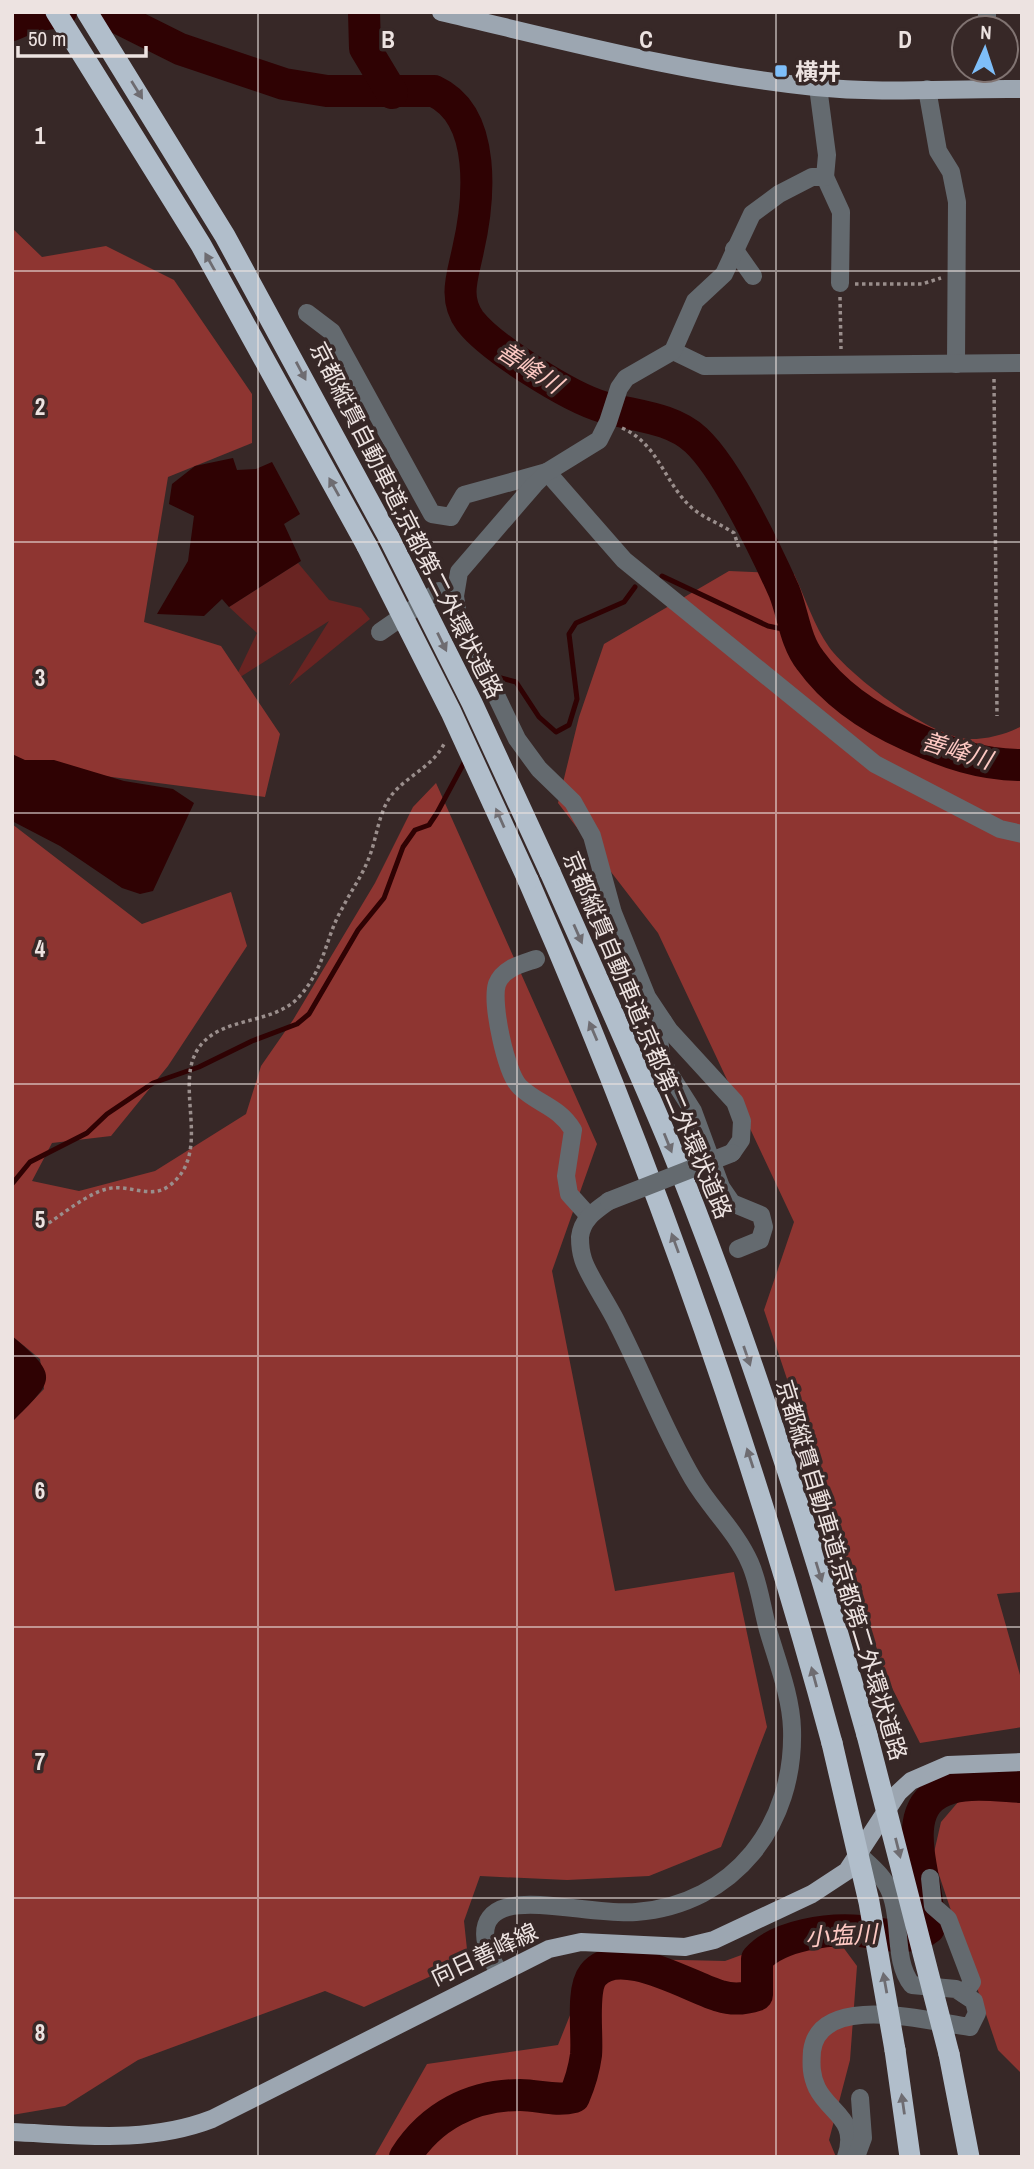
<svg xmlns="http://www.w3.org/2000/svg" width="1034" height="2169" font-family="'Archivo Narrow','Noto Sans JP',sans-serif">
	<rect width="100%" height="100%" fill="#372827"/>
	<path fill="#692422" d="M298,563L329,600L361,608L370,619L289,685L329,621L234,681L257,633L229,607Z"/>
	<g fill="#8e3531">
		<path d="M12,228L42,257L106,246L174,280L252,394V443L168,477L144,622L221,646L280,734L265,797L12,764Z"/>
		<path d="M729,571L794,574C805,597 814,626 829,647C851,677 933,739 970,739C989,739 1006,734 1022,726V1592L997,1594L1022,1682V1727L920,1743L886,1676L764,1310L794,1222L658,933L558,803L579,717L604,644Z"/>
		<path d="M436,783L597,1144L552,1271L615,1591L734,1572L767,1727L721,1847L649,1876L567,1880L480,1876L464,1921L468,1959L364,2007L325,1991L138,2060L65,2106L12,2115V1422L44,1389L40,1359L12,1336V824L142,924L231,892L247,946L168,1066L111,1136L52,1143L32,1181L79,1191L155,1171L246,1114L261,1066L293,1020L375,883L413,807Z"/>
		<path d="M1022,1790V2074L998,2050L933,1857L941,1822L959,1801Z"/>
		<path d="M826,1924L857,1966L850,2060L829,2140L836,2157H374L427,2064L558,2045L593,1958L725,1961Z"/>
	</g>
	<g fill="#2f0203">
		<path d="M233,458L237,470L256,469L272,462L300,514L284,524L301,561L229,607L222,599L204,616L157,614L188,561L194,516L169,504L172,484L195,466Z"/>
		<path d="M12,754L25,760H54L124,781L173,789L194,803L153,891L140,894L122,888L60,846L12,821Z"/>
		<path d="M12,1336C61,1377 54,1380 12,1422Z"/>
	</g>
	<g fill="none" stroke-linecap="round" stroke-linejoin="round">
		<g stroke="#2f0203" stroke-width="5">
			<path d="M662,576L768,626L797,632"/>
			<path d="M496,688L501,678L516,682L539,717L556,732L569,725L577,699L569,634L576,623L624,602L635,587"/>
			<path d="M12,1184L30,1162L87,1133L107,1114L153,1083L199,1067L252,1041L297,1024L309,1014L358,930L384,898L403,847L415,830L429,825L437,813L466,759"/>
		</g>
		<g stroke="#2f0203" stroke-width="32">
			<path d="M96,12L120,19L180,49L284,84L327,91H434C488,116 479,202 468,250C463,275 453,298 470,321C491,348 569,397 603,407C634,416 671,417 696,440C727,469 766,551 784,591C793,613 795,641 810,660C835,695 872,719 910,736C947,753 981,765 1022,765"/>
			<path d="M364,12L365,48L392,93"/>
			<path d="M12,25L33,16L61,12"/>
			<path d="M405,2157C431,2116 472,2095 520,2095C539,2095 555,2102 574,2097C580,2083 584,2070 586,2055C588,2036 581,1990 593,1975C619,1942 693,1989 720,1996C732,2000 745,1999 757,1995V1959C778,1935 830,1928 860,1931C881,1933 912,1943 929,1928C932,1883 890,1805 951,1788C972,1782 1000,1786 1022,1787"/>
		</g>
		<g stroke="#9a8e8c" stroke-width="3.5" stroke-dasharray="3.5 3.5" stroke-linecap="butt">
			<path d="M855,284H922L941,278"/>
			<path d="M840,297L841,349"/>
			<path d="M994,379L997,716"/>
			<path d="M622,428C659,444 664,483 692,508C705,519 721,524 734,533L739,548"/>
			<path d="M43,1227C60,1216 88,1193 107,1189C127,1183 150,1200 169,1186C215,1152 171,1084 200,1046C223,1016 273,1025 299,997C326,967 325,937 343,907C352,889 363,875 370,855C376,839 378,820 386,804C398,779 431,770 444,744"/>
		</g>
		<g stroke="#646a6f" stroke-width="18">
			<path d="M987,28V12"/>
			<path d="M927,89L938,151L951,172L957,202L956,364"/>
			<path d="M984,89L985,70"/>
			<path d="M825,177L841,212L840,283"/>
			<path d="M734,249L753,276"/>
			<path d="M307,313L332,332L432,514L451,517L464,495L547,472L624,560L875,764L1000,829L1022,834"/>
			<path d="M673,351L704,366L1022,363"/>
			<path d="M380,632L439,591L455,596"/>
			<path d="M536,959C522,964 503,968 497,984C491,1003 506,1074 520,1087C539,1105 558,1106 573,1130L566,1176L569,1194L588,1215"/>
			<path d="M663,1021L659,1039L662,1062L693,1111L721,1187L732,1203L761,1215L764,1227L760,1240L738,1249"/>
			<path d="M732,1153L741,1140L742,1121L735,1102L669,1030L647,997L613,913L592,836L573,802L539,769L517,739L458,616L455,596L459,572L534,485L547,472L599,440L608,422L619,388L626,378L673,351L695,301L724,274L752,214L779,194L812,177H825L827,155L818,87"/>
			<path d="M930,1878L933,1906L948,1919L972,1982L964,1994"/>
			<path d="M499,1972C485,1950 473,1916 508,1907C539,1899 600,1915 636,1912C735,1904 795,1824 792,1729C791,1696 777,1661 768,1630C762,1608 759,1583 750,1563C736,1531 710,1508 693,1479C664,1430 644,1376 618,1325C610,1307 587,1274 583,1259C581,1253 580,1243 580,1237C582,1219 595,1211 609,1201"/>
			<path d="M846,2157C859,2119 830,2114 817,2088C811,2075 811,2065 812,2051C820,1991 930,2022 970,2027L977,2013L974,2001L956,1989L912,1985C893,1961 902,1923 891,1894C885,1877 872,1867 859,1855"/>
			<path d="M856,2157L863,2138L860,2098"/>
		</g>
		<g stroke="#9ca6b1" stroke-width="18">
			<path d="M441,12C565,41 688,74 815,87C884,94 953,88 1022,89"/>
			<path d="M12,2132C81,2135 147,2144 212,2119L549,1949L581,1942L685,1947L714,1940L812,1894L847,1871L898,1793L911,1781L948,1765L1022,1762"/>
		</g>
		<g stroke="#b1becb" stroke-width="21">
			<path d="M56,12L201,245L367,546"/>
			<path d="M87,12L225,236L389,538"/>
			<path d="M550,872C590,962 631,1052 669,1143C747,1335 811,1535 867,1735"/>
			<path d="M528,880C652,1163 751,1444 832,1743"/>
			<path d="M895,2050L910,2157"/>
			<path d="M949,2054L969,2157"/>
		</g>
		<path stroke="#646a6f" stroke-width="18" d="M609,1201L732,1153"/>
		<g stroke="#b1becb" stroke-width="21">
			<path d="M389,538L472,703L550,872"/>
			<path d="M367,546L451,712L528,880"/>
			<path d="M867,1735L949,2054"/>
			<path d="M832,1743L869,1902L895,2050"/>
		</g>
	</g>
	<defs><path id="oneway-solid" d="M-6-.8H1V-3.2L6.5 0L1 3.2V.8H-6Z" transform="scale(1.75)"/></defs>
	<g fill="#6e6c71">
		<use href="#oneway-solid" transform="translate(137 90) rotate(58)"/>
		<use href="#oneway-solid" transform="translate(210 262) rotate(-119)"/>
		<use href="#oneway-solid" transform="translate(301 371) rotate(62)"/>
		<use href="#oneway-solid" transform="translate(334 487) rotate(-119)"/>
		<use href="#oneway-solid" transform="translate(442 642) rotate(64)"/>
		<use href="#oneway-solid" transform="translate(500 818) rotate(-114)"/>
		<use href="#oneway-solid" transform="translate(578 934) rotate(66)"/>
		<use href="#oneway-solid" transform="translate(593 1031) rotate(-113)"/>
		<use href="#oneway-solid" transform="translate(668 1143) rotate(68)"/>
		<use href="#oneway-solid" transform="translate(675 1243) rotate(-110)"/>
		<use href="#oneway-solid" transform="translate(747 1356) rotate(71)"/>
		<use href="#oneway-solid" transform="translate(750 1458) rotate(-108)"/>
		<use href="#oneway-solid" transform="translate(819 1572) rotate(73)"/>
		<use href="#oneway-solid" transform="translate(814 1677) rotate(-105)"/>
		<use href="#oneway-solid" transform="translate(898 1848) rotate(76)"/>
		<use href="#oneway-solid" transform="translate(885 1983) rotate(-100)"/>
		<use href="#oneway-solid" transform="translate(903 2104) rotate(-98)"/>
	</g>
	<path fill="none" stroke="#ede3e1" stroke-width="2" stroke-opacity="0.55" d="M258,12V2157M517,12V2157M776,12V2157M12,271H1022M12,542H1022M12,813H1022M12,1084H1022M12,1356H1022M12,1627H1022M12,1898H1022"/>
	<rect fill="#7ebef9" stroke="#372827" stroke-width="2.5" x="774" y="64" width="14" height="14" rx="3.5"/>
	<g text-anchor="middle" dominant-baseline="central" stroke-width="7" stroke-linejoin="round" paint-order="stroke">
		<g font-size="23" font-weight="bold" fill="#ede3e1" stroke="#372827" text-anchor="start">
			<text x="795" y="71">横井</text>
		</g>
		<g font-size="23" fill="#ede3e1" stroke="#372827">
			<text transform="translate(407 520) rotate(63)">京都縦貫自動車道;京都第二外環状道路</text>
			<text transform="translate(648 1035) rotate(67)">京都縦貫自動車道;京都第二外環状道路</text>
			<text transform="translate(842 1570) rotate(73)">京都縦貫自動車道;京都第二外環状道路</text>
			<text transform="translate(484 1954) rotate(-25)">向日善峰線</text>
		</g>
		<g font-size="24" font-style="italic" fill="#fec9c3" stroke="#372827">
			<text transform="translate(530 367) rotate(33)">善峰川</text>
			<text transform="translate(957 750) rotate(17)">善峰川</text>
			<text transform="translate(841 1935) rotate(-3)">小塩川</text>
		</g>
	</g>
	<g font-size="23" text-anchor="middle" font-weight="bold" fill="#ede3e1" stroke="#372827" stroke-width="7" stroke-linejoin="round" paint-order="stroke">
		<text x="388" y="48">B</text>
		<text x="646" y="48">C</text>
		<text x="905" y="48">D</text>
		<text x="40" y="144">1</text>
		<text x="40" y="415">2</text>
		<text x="40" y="686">3</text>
		<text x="40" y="957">4</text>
		<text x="40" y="1228">5</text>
		<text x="40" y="1499">6</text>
		<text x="40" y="1770">7</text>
		<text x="40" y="2041">8</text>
	</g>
	<rect width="1034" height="2169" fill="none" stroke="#ede3e1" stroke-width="28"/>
	<g transform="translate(985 49) rotate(3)"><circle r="33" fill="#372827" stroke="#807371" stroke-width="2"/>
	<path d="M0-5L12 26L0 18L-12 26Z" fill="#7ebef9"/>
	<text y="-10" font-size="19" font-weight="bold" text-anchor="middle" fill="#ede3e1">N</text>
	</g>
	<path d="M18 46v10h128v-10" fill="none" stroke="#ede3e1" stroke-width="3.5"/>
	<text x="28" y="46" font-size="21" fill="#ede3e1" stroke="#372827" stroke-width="5" paint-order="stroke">50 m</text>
</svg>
